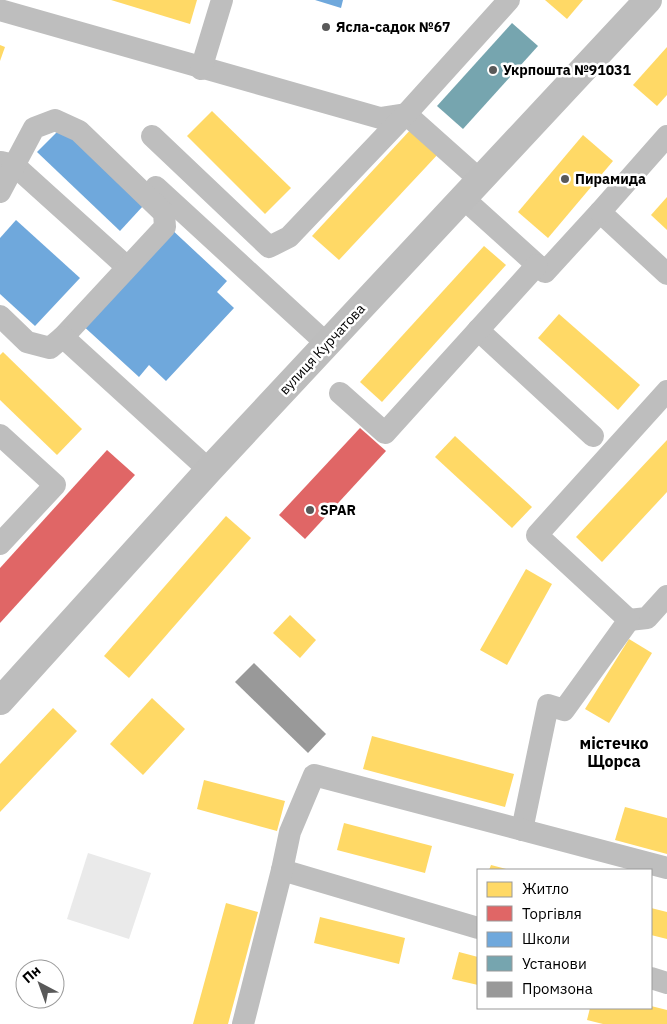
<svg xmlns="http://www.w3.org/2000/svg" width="667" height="1024" font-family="'IBM Plex Sans',sans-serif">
	<rect width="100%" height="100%" fill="#fff"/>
	<path fill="#eaeaea" d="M88,853L151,873L129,939L67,919Z"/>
	<g fill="#ffd966">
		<path d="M111,0H197L190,24Z"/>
		<path d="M545,0H583L567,19Z"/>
		<path d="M0,45L5,47L0,61Z"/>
		<path d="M667,47V95L657,106L633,85Z"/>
		<path d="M212,111L291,188L265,214L187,136Z"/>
		<path d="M413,127L440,152L339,260L312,236Z"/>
		<path d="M583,135L613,161L548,238L518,212Z"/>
		<path d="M667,197V230L651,215Z"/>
		<path d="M484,246L506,265L382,402L360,382Z"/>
		<path d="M559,314L640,385L618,410L538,338Z"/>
		<path d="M3,352L82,429L57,455L0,400V355Z"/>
		<path d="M455,436L532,507L512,528L435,457Z"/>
		<path d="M667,440V492L602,562L576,537Z"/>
		<path d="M226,516L251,538L129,678L104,656Z"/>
		<path d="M526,569L552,584L507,665L480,650Z"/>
		<path d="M290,615L316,640L300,658L273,633Z"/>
		<path d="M629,639L652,653L609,723L585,709Z"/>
		<path d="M152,698L185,729L143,775L110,744Z"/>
		<path d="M53,708L77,731L0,812V764Z"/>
		<path d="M372,736L514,774L505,807L363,769Z"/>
		<path d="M204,780L285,801L277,831L197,809Z"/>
		<path d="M625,807L667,818V854L615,840Z"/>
		<path d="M344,823L432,846L425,873L337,850Z"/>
		<path d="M491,865L510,870H489Z"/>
		<path d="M226,903L258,912L228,1024H193Z"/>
		<path d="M651,908L667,912V939L651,935Z"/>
		<path d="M320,917L405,938L399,964L314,943Z"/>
		<path d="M459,952L478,957V985L452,979Z"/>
		<path d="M651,1006L667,1010V1024H603L587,1020L590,1008H651Z"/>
	</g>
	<g fill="#e06666">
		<path d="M360,428L386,451L305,539L279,515Z"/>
		<path d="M107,450L135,475L0,623V568Z"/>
	</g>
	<g fill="#6fa8dc">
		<path d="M315,0H343L341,8Z"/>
		<path d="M61,128L143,206L120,231L37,152Z"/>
		<path d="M16,220L80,278L35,326L0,294V238Z"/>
		<path d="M169,227L227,281L217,292L234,308L166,381L149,365L139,377L80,323Z"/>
	</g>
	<path fill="#76a5af" d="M512,23L538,46L463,129L437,106Z"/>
	<path fill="#999" d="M254,663L326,734L308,753L235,682Z"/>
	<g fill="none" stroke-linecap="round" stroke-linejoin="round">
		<g stroke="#bebebe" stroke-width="22">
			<path d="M0,10L380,118L406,114"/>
			<path d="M201,69L222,0"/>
			<path d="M406,114L480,180"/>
			<path d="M152,136L269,247L289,237L406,114L509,0"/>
			<path d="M1,162L14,165L127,267"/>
			<path d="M156,187L327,344"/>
			<path d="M0,192L34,128L55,120L79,131L164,213L165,227L63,337L50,348L27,342L0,316"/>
			<path d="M463,198L545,272L600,212L667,274"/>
			<path d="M600,212L667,136"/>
			<path d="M478,330L593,436"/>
			<path d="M63,337L209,470"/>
			<path d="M340,393L385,433L537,265"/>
			<path d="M0,435L55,485L0,544"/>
			<path d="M629,620L647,618L667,596"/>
			<path d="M522,830L548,705L564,710L629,620L537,535L667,391"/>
			<path d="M282,870L478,928"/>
			<path d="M651,978L667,983"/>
			<path d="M243,1024L282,870L290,832L314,775L667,868"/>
		</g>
		<path stroke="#bdbdbd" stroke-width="28" d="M0,701L209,470L648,0"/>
	</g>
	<g fill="#595959" stroke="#fff" stroke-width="2">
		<circle cx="326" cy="27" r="5"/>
		<circle cx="493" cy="70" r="5"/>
		<circle cx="565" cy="179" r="5"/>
		<circle cx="310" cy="510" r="5"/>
	</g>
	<g text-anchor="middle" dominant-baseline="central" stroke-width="5" stroke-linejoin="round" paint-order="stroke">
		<g font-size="14" font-weight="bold" fill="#000" stroke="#fff" text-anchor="start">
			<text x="336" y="27">Ясла-садок №67</text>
			<text x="503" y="70">Укрпошта №91031</text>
			<text x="575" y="179">Пирамида</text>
			<text x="320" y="510">SPAR</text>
		</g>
		<g font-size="14" fill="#000" stroke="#fff">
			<text transform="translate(322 349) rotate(-47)">вулиця Курчатова</text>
		</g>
		<g font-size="16" font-weight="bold" fill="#000" stroke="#fff">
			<text x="614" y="743">містечко<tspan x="614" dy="18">Щорса</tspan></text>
		</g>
	</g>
	<rect x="477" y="869" width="175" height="140" fill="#ffffff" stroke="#999999"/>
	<rect x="487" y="882" width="25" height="15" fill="#ffd966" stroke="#999999"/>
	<text x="522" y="894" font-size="15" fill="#000000">Житло</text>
	<rect x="487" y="906" width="25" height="15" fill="#e06666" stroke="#999999"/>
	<text x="522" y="919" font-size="15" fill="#000000">Торгівля</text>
	<rect x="487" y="932" width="25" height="15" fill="#6fa8dc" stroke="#999999"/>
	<text x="522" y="944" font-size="15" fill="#000000">Школи</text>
	<rect x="487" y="956" width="25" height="15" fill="#76a5af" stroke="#999999"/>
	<text x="522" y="969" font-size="15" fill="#000000">Установи</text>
	<rect x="487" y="982" width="25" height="15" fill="#999999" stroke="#999999"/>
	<text x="522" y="994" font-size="15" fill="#000000">Промзона</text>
	<g transform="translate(40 984) rotate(319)"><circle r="24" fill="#ffffff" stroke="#999999"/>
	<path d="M0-4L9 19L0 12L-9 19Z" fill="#595959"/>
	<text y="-8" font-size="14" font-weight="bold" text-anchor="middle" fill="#000000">Пн</text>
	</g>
</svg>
